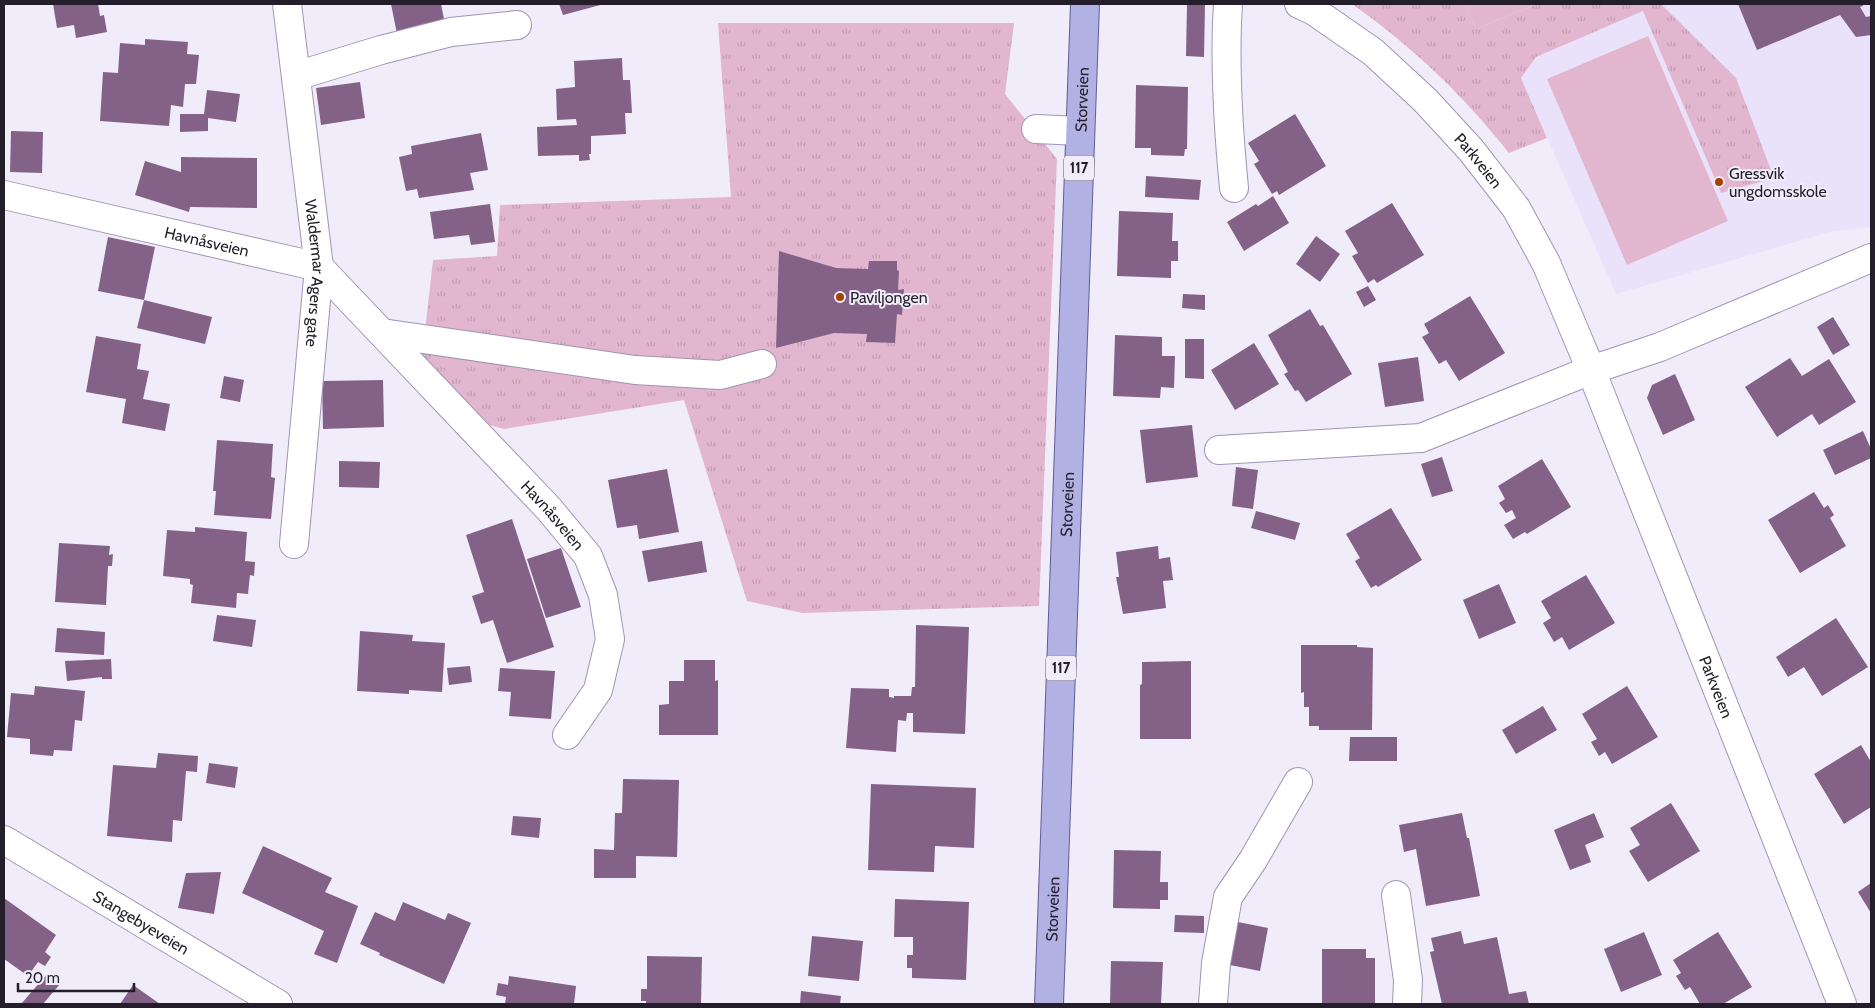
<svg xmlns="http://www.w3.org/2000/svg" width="1875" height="1008" font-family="Cabin,sans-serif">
	<defs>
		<pattern id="grass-tufts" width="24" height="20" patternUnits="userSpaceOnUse" patternTransform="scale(1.25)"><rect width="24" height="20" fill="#e3b6cf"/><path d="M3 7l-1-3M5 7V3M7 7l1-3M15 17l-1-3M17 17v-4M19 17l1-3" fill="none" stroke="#c29cb2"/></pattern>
	</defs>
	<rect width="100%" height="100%" fill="#f1ecfa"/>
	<path fill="#eae1fa" d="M1423,4H1871V227L1833,231L1616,294L1521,78Z"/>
	<g fill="url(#grass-tufts)">
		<path d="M1352,4H1465L1476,29L1537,4H1661L1736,78L1774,178L1721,193L1643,11L1536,57L1521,78L1547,138L1509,153C1462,94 1414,48 1352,4Z"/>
		<path d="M718,23H1014L1005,94L1057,159L1039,606L802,613L747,601L684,400L504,429L486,424L422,358L433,260L497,256L500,205L731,197Z"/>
	</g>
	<g fill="#e3b6cf">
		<path d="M1465,4H1537L1476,29Z"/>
		<path d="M1648,36L1728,221L1627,265L1547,79Z"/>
	</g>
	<g fill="#846287">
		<path d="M53,4H98L100,16L104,15L107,32L76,38L74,25L57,28Z"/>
		<path d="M391,4H441L445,24L397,34Z"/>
		<path d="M559,4H604L563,15Z"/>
		<path d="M1187,4L1205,5L1204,57L1186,56Z"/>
		<path d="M1738,4H1862L1863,6L1860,7L1866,17L1871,16V35L1856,37L1840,15L1757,50Z"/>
		<path d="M145,39L188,42L187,54L199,55L196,84H185L183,107L171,105L169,126L100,121L103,72L118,73L120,43L145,45Z"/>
		<path d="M622,58L623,80H630L632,113H625L626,134L591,136V154H589L590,160L579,161V155L538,156L537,127L577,125L576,119L557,120L556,89L575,87L574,61Z"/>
		<path d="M360,82L365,118L321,125L316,88Z"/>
		<path d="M1136,85L1188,87L1187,149H1185L1184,156L1151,155V148H1135Z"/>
		<path d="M207,90L240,94L236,122L208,118V131L180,132V114H204Z"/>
		<path d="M1295,114L1326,166L1279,195L1277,191L1272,194L1254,164L1259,161L1248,143Z"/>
		<path d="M11,131L43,132L42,173L10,172Z"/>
		<path d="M481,133L488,170L470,173L474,190L419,198L417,189L406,191L399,157L412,154L411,146Z"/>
		<path d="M181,157L257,158V208L190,207L189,212L135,195L145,161L181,172Z"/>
		<path d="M1146,176L1201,180L1199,200L1145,197Z"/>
		<path d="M1273,196L1289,223L1244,251L1227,222L1256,204L1258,206Z"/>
		<path d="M1392,203L1424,255L1377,283L1374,279L1368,283L1352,256L1358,253L1345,231Z"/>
		<path d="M490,204L495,242L471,245L469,235L434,239L430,212Z"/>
		<path d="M1119,211L1173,213L1172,241H1178V261H1171V278L1117,276Z"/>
		<path d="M1316,236L1340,254L1320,282L1296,264Z"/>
		<path d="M108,237L155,247L144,300L98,291Z"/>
		<path d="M779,251L836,268L868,269L869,261H897V270L899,271L898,290L904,289L902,315L897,314L895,343L866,342L867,334L834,333L776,348Z"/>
		<path d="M1368,286L1376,300L1364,307L1356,292Z"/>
		<path d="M1183,294L1205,295V310L1182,308Z"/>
		<path d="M1470,296L1505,353L1459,381L1446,360L1439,364L1422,337L1429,333L1424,324Z"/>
		<path d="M144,300L212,317L205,344L137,328Z"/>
		<path d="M1310,309L1320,326L1323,325L1352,374L1306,402L1298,390L1295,391L1284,374L1288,372L1268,335Z"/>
		<path d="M1833,317L1850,345L1833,355L1817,327Z"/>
		<path d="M1115,335L1162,337V356H1175L1174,388L1161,387L1160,398L1113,396Z"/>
		<path d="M96,336L141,344L137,369L149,371L143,399L170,404L165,431L122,423L126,399L86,392Z"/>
		<path d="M1185,339H1204V379L1185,378Z"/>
		<path d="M1254,343L1279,384L1235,410L1211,370Z"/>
		<path d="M1418,357L1424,401L1385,407L1378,363Z"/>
		<path d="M1790,358L1802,376L1829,359L1856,402L1819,425L1812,414L1777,437L1745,387Z"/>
		<path d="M1675,374L1695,420L1663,435L1647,398L1652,385Z"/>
		<path d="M224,376L244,380L240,402L220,398Z"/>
		<path d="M383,380L384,427L323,429L322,381Z"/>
		<path d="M1192,425L1198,477L1146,483L1140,430Z"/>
		<path d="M1863,431L1871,449V458L1835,475L1823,450Z"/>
		<path d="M217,440L273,444L271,477L275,478L271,519L214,515L216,491H213Z"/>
		<path d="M1442,457L1453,491L1432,497L1421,464Z"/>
		<path d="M1542,459L1571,507L1527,534L1525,532L1513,539L1504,525L1516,518L1512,510L1506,513L1499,503L1505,499L1498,486Z"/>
		<path d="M339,461L380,462L379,488L339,487Z"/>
		<path d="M1236,467L1258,470L1253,509L1232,506Z"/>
		<path d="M667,469L679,532L639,539L637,525L617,528L608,480Z"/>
		<path d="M1814,492L1824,508L1828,505L1834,515L1830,518L1846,546L1800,573L1768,520Z"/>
		<path d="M1391,508L1422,560L1378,587L1376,585L1371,588L1355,561L1360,558L1346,534Z"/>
		<path d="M1256,511L1300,523L1295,540L1251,528Z"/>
		<path d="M512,519L554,647L507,663L493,620L481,624L472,596L484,592L466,535Z"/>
		<path d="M195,527L247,532L245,561L255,562L254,576L250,575L248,594L237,593L236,608L191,603L193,585L190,584V579L163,576L167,530L195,532Z"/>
		<path d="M702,541L707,572L648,582L642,551Z"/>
		<path d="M59,543L110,546L109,555L113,554L112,566H108L106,605L55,602Z"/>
		<path d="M1158,546L1159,559L1170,557L1173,580L1163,581L1166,608L1123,614L1116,577H1119L1116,552Z"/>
		<path d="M561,548L581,607L546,618L527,559Z"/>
		<path d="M1586,575L1615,623L1569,650L1562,637L1554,642L1543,623L1551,618L1541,601Z"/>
		<path d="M1499,584L1516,623L1479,639L1463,600Z"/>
		<path d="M217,615L256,620L252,647L213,641Z"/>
		<path d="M1836,618L1868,667L1822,696L1804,667L1788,677L1776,657Z"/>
		<path d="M916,625L969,627L965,734L913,732V713H907L906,721L898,720L896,752L846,748L851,688L889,689V697L894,698V696H911L912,687H915Z"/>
		<path d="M57,628L105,632L104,655L55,652Z"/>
		<path d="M360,631L413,635L412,641L445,643L442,692L409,690V694L357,691Z"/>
		<path d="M1301,645H1357V647L1373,648L1372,730H1319V726H1309V707H1304V692L1301,693Z"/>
		<path d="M111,659L112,679H102V677L67,681L65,661Z"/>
		<path d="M684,660H715V681L718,680V735H659V705L669,704V681H684Z"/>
		<path d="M1191,661V739H1140V685L1142,684V662Z"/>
		<path d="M470,666L472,682L449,685L447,668Z"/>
		<path d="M500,668L555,671L551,719L509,716L511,692L498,691Z"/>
		<path d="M35,686L85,691L82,721L75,720L72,751L54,750L53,756L30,754V739L7,737L11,693L34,695Z"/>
		<path d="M1627,686L1658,737L1612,764L1605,752L1599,756L1591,742L1597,739L1582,714Z"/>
		<path d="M1543,706L1557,730L1516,754L1502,730Z"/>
		<path d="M1350,737H1397V761H1349Z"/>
		<path d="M1861,745L1871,762V807L1844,824L1814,774Z"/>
		<path d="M158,753L198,756L197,772L186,771L182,821L173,820L172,842L107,836L113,765L156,768Z"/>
		<path d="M209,763L238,767L235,788L206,783Z"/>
		<path d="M623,779L679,780L677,857L636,856V878H594V849L614,850L615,813H622Z"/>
		<path d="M871,784L976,788L974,848L935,846L934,872L868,870Z"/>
		<path d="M1671,803L1700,851L1648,882L1629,851L1640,845L1630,828Z"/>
		<path d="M1462,813L1467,838H1469L1480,896L1426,906L1416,849L1404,852L1399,825Z"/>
		<path d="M1594,813L1604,837L1585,845L1591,862L1570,870L1554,830Z"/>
		<path d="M513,816L541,818L539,838L511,835Z"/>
		<path d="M263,846L332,878L325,892L358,906L337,963L314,954L324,931L242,893Z"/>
		<path d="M1114,850L1161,851L1160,882H1168V900H1160V909L1113,908Z"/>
		<path d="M221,872L214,914L178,908L186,873Z"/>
		<path d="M1871,883V913L1858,892Z"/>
		<path d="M4,898L56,935L45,952L51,957L45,966L38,962L28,976L4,959Z"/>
		<path d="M895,899L969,902L966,980L912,978V968H907V955H913V937H894Z"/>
		<path d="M403,902L445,920L448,913L471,923L444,984L379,955L380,953L360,944L375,912L395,921Z"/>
		<path d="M1175,915L1204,916V933L1174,932Z"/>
		<path d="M1233,921L1268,928L1260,971L1225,964Z"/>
		<path d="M1461,931L1464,944L1497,937L1509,994L1526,991L1529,1004H1442L1430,952L1434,951L1431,938Z"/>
		<path d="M1644,932L1662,975L1621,992L1604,949Z"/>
		<path d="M1718,932L1752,987L1723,1004H1700L1690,987L1685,990L1676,976L1681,973L1673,960Z"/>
		<path d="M812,936L863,941L859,981L808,976Z"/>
		<path d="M1322,949H1366V958H1375V1004H1322Z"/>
		<path d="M647,956L702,957L701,1004H646V1001H641V989H647Z"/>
		<path d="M1111,961L1163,962L1161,1004H1110Z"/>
		<path d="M48,973L60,984L43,1004H21Z"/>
		<path d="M509,976L576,986L574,1004H505L506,997L496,995L498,983L508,985Z"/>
		<path d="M133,985L160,1004H120Z"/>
		<path d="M801,991L841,996L840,1004H800Z"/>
	</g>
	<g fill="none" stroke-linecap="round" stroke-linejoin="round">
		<defs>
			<g id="minor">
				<path id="s1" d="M287,4L319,267L294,544"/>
				<path d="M1228,4C1224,65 1228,126 1234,188"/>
				<path id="s2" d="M1299,4L1314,11L1373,52L1425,100L1471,150L1516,208L1546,263L1591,370L1842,1004"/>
				<path d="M296,76L381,50L451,32L517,25"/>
				<path d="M1036,129L1080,131"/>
				<path id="s3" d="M4,195L319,267L549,509L588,556L603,595L610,639L598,690L567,735"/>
				<path d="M382,333L635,370L720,375L762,364"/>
				<path d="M1219,450L1421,438L1591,370L1660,347L1871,258"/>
				<path id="s4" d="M4,840L278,1004"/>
				<path d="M1396,895L1408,980L1407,1004"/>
				<path d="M1213,1004L1216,963L1228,897L1253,860L1298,782"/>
			</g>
			<g id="major">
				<path id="s5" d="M1049,1004L1085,4"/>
			</g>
		</defs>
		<use href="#minor" stroke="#a194b4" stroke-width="30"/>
		<use href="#major" stroke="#5f5c97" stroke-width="30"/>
		<use href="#minor" stroke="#fff" stroke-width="28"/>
		<use href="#major" stroke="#b2b1e4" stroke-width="28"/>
	</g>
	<g fill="#a44200" stroke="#f1ecfa" stroke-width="2">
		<circle cx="1719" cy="182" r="5"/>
		<circle cx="840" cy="297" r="5"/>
	</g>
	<g text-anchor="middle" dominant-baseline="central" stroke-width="4" stroke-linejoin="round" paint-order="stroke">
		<g fill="#f1ecfa" stroke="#615c68" stroke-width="1">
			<rect x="1064" y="155.5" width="30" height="25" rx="4"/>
			<rect x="1046" y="655.5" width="30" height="25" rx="4"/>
		</g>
		<g font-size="15" font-weight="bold" fill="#231e2a">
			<text x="1079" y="168">117</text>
			<text x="1061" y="668">117</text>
		</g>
		<g font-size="16" fill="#231e2a" stroke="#f1ecfa">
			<text stroke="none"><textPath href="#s5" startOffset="905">Storveien</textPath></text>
			<text stroke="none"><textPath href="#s2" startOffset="240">Parkveien</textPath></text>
			<text stroke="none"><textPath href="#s3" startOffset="208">Havnåsveien</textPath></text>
			<text stroke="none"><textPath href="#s1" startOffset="271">Waldermar Agers gate</textPath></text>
			<text stroke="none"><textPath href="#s5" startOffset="500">Storveien</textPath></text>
			<text stroke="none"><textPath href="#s3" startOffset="664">Havnåsveien</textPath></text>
			<text stroke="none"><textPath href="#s2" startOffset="820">Parkveien</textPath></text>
			<text stroke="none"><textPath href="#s5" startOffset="95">Storveien</textPath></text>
			<text stroke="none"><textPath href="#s4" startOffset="160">Stangebyeveien</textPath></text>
		</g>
		<g font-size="16" fill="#231e2a" stroke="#f1ecfa" text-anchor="start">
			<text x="1729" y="173">Gressvik<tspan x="1729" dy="18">ungdomsskole</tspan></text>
			<text x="850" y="297">Paviljongen</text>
		</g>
	</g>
	<rect width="1875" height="1008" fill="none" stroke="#231e2a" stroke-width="10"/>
	<path d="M18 983v8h116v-8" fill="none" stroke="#231e2a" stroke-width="2.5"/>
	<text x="25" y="983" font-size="15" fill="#231e2a" stroke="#f1ecfa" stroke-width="4" paint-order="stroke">20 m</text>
</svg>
